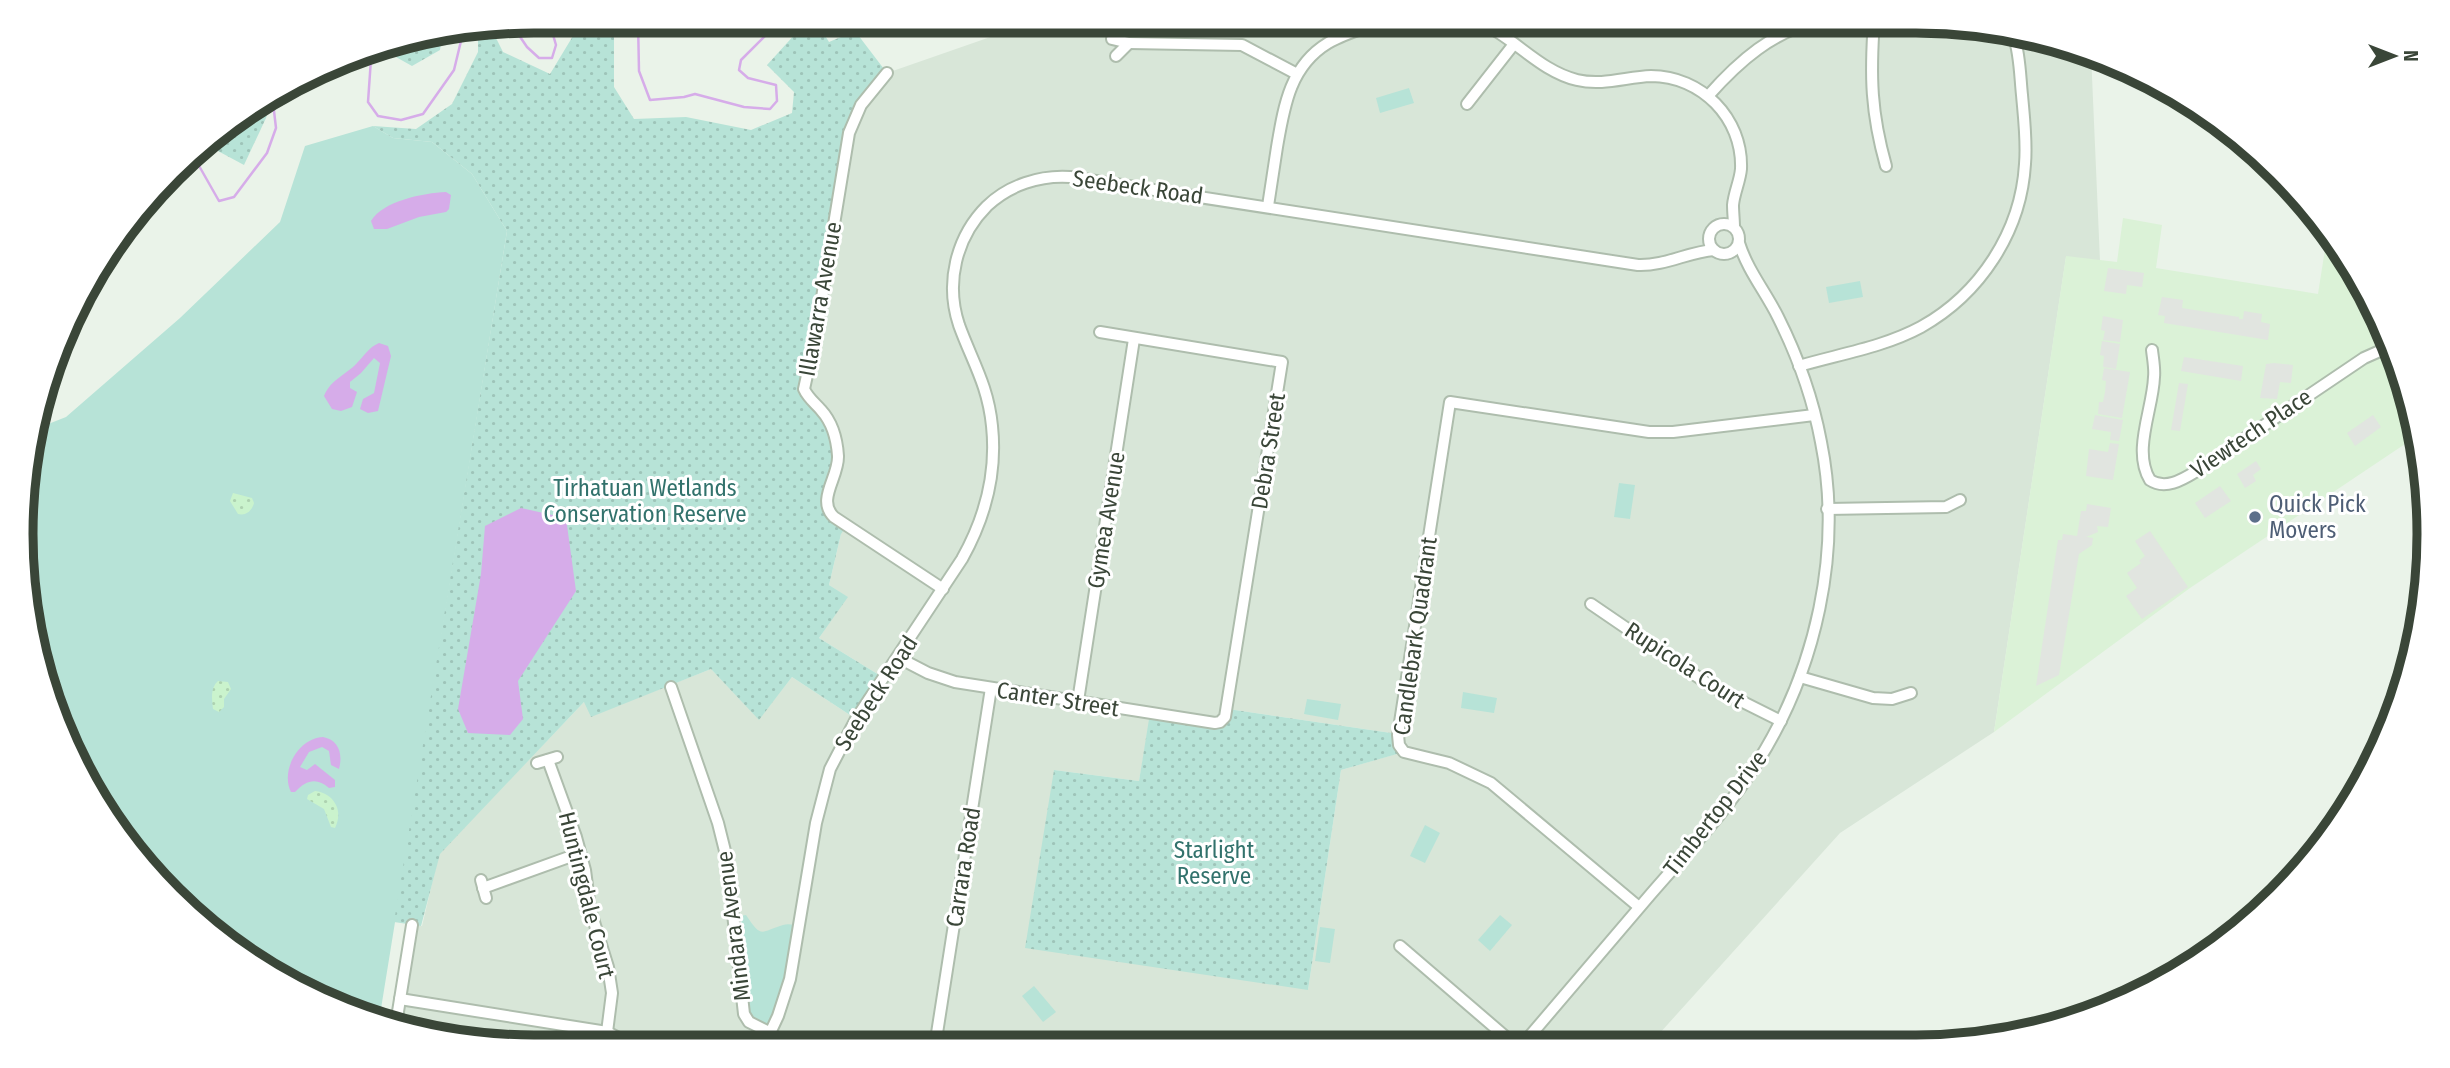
<svg xmlns="http://www.w3.org/2000/svg" width="2450" height="1068" font-family="'Fira Sans Condensed',sans-serif">
	<defs>
		<pattern id="sand-dots" width="8" height="8" patternUnits="userSpaceOnUse" patternTransform="scale(1.75)"><rect width="8" height="8" fill="#caf3cd"/><path d="M2 2h.1M6 6h.1" fill="none" stroke="#aed2b1" stroke-width="1.8" stroke-linecap="round"/></pattern>
		<pattern id="park-dots" width="8" height="8" patternUnits="userSpaceOnUse" patternTransform="scale(1.75)"><rect width="8" height="8" fill="#b7e3d7"/><path d="M2 2h.1M6 6h.1" fill="none" stroke="#9ec4b9" stroke-width="1.8" stroke-linecap="round"/></pattern>
	</defs>
	<rect width="100%" height="100%" fill="#eaf3e9"/>
	<path fill="#d8e6d8" fill-rule="evenodd" d="M1026,21H1916L2081,48L2091,53L2100,261L2066,257L1994,732L1840,833L1650,1044L534,1047L396,1024L412,925L422,926L439,854L585,701L591,716L711,669L759,719L792,677L856,719L884,678L819,638L847,597L829,585L841,534L834,517L805,393L849,133L887,73L999,34ZM1228,709L1398,734L1403,752L1341,770L1308,990L1054,770L1139,781L1151,713L1224,719Z"/>
	<path fill="#dbf2d7" d="M2123,218L2162,225L2156,268L2318,294L2328,230L2376,307L2412,402L2417,436L2190,588L1994,732L2066,256L2117,262Z"/>
	<g fill="#b7e3d7">
		<path d="M1409,88L1414,103L1380,113L1376,98Z"/>
		<path d="M373,126L393,138L432,142L472,174L507,231L379,1021L369,1020L278,978L196,920L90,790L48,699L25,601L33,430L66,417L180,318L280,222L305,146Z"/>
		<path d="M1860,281L1863,297L1829,303L1826,287Z"/>
		<path d="M1619,483L1635,485L1630,519L1614,517Z"/>
		<path d="M1463,692L1497,698L1494,713L1461,708Z"/>
		<path d="M1307,699L1341,704L1338,720L1304,714Z"/>
		<path d="M1425,825L1440,833L1425,863L1410,856Z"/>
		<path d="M746,915C762,939 760,932 783,925C788,923 795,925 800,926L771,1033L749,1022L735,917Z"/>
		<path d="M1500,915L1512,925L1490,951L1478,940Z"/>
		<path d="M1320,927L1335,929L1330,963L1315,961Z"/>
		<path d="M1034,986L1056,1012L1043,1022L1022,996Z"/>
	</g>
	<g fill="url(#sand-dots)">
		<path d="M233,493L252,498L254,503C252,510 247,516 238,514L230,501Z"/>
		<path d="M218,681L228,682L231,689L224,699V707L219,712L213,709C212,699 210,688 218,681Z"/>
		<path d="M315,791C334,793 344,811 335,828L331,827L324,809L307,799L308,795Z"/>
	</g>
	<g fill="url(#park-dots)">
		<path d="M575,21H614V87L634,119L686,117L751,130L792,113L794,92L767,65L807,21H816L829,42L855,31L887,73L856,115L804,380L820,409L838,453L826,498L847,525L841,534L829,585L848,597L819,638L884,678L856,719L792,677L759,720L711,669L591,717L584,702L440,854L421,926L394,922L507,231L472,174L432,142L393,138L373,126L416,129L452,104L478,52V30L491,28L503,52L550,74L573,36Z"/>
		<path d="M442,36L440,50L412,66L378,47Z"/>
		<path d="M275,92L266,118L244,165L203,143Z"/>
		<path d="M1228,709L1398,734L1404,752L1341,770L1308,990L1025,948L1054,770L1139,781L1150,713L1215,723Z"/>
	</g>
	<g fill="#e1e5e0">
		<path d="M2108,268L2144,273L2142,287L2127,285L2126,294L2104,291Z"/>
		<path d="M2162,297L2183,300L2182,308L2239,317V319H2243L2244,311L2262,314L2261,322L2270,324L2268,340L2164,323L2165,316L2158,315Z"/>
		<path d="M2103,316L2123,320L2120,342L2103,340L2105,331L2101,330Z"/>
		<path d="M2102,341L2120,344L2116,369L2103,367L2104,356L2100,355Z"/>
		<path d="M2184,357L2243,366L2241,381L2181,371Z"/>
		<path d="M2274,363L2293,365L2291,383L2280,382L2277,399L2260,398L2266,364Z"/>
		<path d="M2104,368L2130,372L2122,418L2098,414L2099,402H2103L2105,392L2106,381L2102,380Z"/>
		<path d="M2179,383L2188,384L2180,431L2171,430Z"/>
		<path d="M2095,415L2123,420L2119,441L2110,440L2111,432L2092,429Z"/>
		<path d="M2373,415L2381,427L2355,446L2347,433Z"/>
		<path d="M2110,443L2119,444L2113,480L2086,476L2089,449L2108,452Z"/>
		<path d="M2256,461L2261,469L2253,475L2256,481L2245,488L2237,474Z"/>
		<path d="M2220,486L2231,501L2205,518L2195,503Z"/>
		<path d="M2087,504L2111,508L2108,527L2097,526L2098,532L2086,537L2093,538L2092,545L2079,554L2059,675L2036,686L2058,540H2062L2063,534L2077,536L2081,511H2086Z"/>
		<path d="M2150,531L2188,587L2142,619L2126,596L2137,588L2127,573L2141,563L2139,561L2145,556L2135,541Z"/>
	</g>
	<g fill="#d6ace9">
		<path d="M446,192L451,195L449,209L446,212L419,217L387,229H374L371,221C383,201 423,193 446,192Z"/>
		<path d="M379,343L388,346L391,356L378,411L368,413L360,409L363,399L374,393L380,363L374,358L361,373L350,382V388L357,392L352,407L341,411L332,409L324,396C331,379 346,375 357,363C365,355 368,348 379,343Z"/>
		<path d="M521,508L566,518L576,591L518,681L523,719L510,735L468,733L458,709L481,574L485,526Z"/>
		<path d="M323,737C339,740 343,754 339,769L331,765L329,751L322,747L309,752L300,767L307,770L315,764L335,780V787L329,788C317,777 306,780 295,792H291C280,770 299,738 323,737Z"/>
	</g>
	<g fill="none" stroke-linecap="round" stroke-linejoin="round">
		<g stroke="#d6ace9" stroke-width="2.5">
			<path d="M638,21L639,71L650,100L684,97L695,94L744,107L770,109L777,101L776,85L748,78L739,70L741,60L780,21"/>
			<path d="M512,25L527,47L539,58H552L556,45L549,21"/>
			<path d="M364,50L371,59L368,102L378,116L401,120L423,114L454,70L461,41L457,34"/>
			<path d="M190,155L194,157L219,201L234,197L267,153L276,128L272,94"/>
		</g>
		<defs>
			<g id="minor">
				<path d="M1476,21C1513,35 1537,70 1577,80C1603,86 1626,77 1651,76C1701,76 1743,118 1741,169C1740,181 1734,193 1733,205C1733,212 1734,220 1734,227"/>
				<path d="M1874,21C1870,76 1871,113 1886,166"/>
				<path d="M1112,39L1129,43L1242,45L1297,74"/>
				<path d="M1116,56L1129,43"/>
				<path d="M887,73L861,105L849,133L816,334L804,389C808,398 815,403 821,410C832,422 837,440 838,456C839,477 816,500 834,517L943,589"/>
				<path d="M1708,96C1739,61 1773,31 1819,21"/>
				<path d="M1467,104L1514,44"/>
				<path d="M1268,206C1271,186 1274,167 1277,147C1284,106 1290,66 1328,43C1345,33 1365,28 1384,21"/>
				<circle cx="1724" cy="239" r="15"/>
				<path d="M2152,350C2153,359 2155,369 2154,377C2153,409 2132,451 2150,480C2165,490 2182,480 2195,472L2364,358L2391,346"/>
				<path d="M1799,366C1840,354 1884,347 1921,327C1980,294 2021,232 2025,164C2027,141 2024,118 2022,95C2020,76 2020,55 2014,37"/>
				<path d="M1827,509L1946,507L1960,500"/>
				<path d="M1591,604L1711,686L1781,721"/>
				<path d="M899,658L928,673L955,682L1215,723L1220,722L1225,717L1282,362L1100,332"/>
				<path d="M1800,677L1873,698L1892,699L1911,693"/>
				<path d="M671,687L718,823L727,859L744,1014L749,1022L771,1033"/>
				<path d="M1078,701L1134,339"/>
				<path d="M548,760L576,837L585,870L590,909L608,967L612,993L607,1032"/>
				<path d="M537,763L557,757"/>
				<path d="M481,880L486,898"/>
				<path d="M483,888L580,853"/>
				<path d="M1639,907L1491,783L1449,763L1404,752L1399,745L1398,735L1450,402L1649,432H1673L1814,415"/>
				<path d="M1400,946L1514,1044"/>
				<path d="M400,999L607,1032L636,1047"/>
				<path d="M396,1024L412,925"/>
				<path d="M1523,1044C1566,994 1608,944 1650,895C1687,852 1727,811 1757,763C1816,670 1843,551 1821,442C1813,399 1798,357 1778,317C1765,291 1748,271 1739,243"/>
				<path d="M764,1046L778,1016L790,979L816,823L830,769L856,719L962,559C985,518 997,473 992,426C988,385 972,361 959,325C945,283 956,237 987,206C1009,185 1040,175 1070,177L1638,265C1665,266 1688,252 1714,250"/>
				<path d="M935,1046L991,688"/>
			</g>
		</defs>
		<use href="#minor" stroke="#aebdad" stroke-width="14"/>
		<use href="#minor" stroke="#fff" stroke-width="10"/>
	</g>
	<circle fill="#5c6f8a" stroke="#fff" stroke-width="2.5" cx="2255" cy="517" r="7"/>
	<g text-anchor="middle" dominant-baseline="central" stroke-width="6" stroke-linejoin="round" paint-order="stroke">
		<g font-size="23" fill="#3a4638" stroke="#fff">
			<text transform="translate(1138 187) rotate(8)">Seebeck Road</text>
			<text transform="translate(820 299) rotate(-80)">Illawarra Avenue</text>
			<text transform="translate(2251 433) rotate(-34)">Viewtech Place</text>
			<text transform="translate(1268 451) rotate(-81)">Debra Street</text>
			<text transform="translate(1106 520) rotate(-81)">Gymea Avenue</text>
			<text transform="translate(1415 636) rotate(-82)">Candlebark Quadrant</text>
			<text transform="translate(1685 665) rotate(33)">Rupicola Court</text>
			<text transform="translate(876 693) rotate(-57)">Seebeck Road</text>
			<text transform="translate(1058 699) rotate(9)">Canter Street</text>
			<text transform="translate(1715 813) rotate(-52)">Timbertop Drive</text>
			<text transform="translate(963 867) rotate(-81)">Carrara Road</text>
			<text transform="translate(587 895) rotate(76)">Huntingdale Court</text>
			<text transform="translate(733 926) rotate(-97)">Mindara Avenue</text>
		</g>
		<g font-size="23" fill="#32726c" stroke="#fff">
			<text x="645" y="488">Tirhatuan Wetlands<tspan x="645" dy="26">Conservation Reserve</tspan></text>
			<text x="1214" y="850">Starlight<tspan x="1214" dy="26">Reserve</tspan></text>
		</g>
		<g font-size="23" fill="#4e5e75" stroke="#fff" text-anchor="start">
			<text x="2269" y="504">Quick Pick<tspan x="2269" dy="26">Movers</tspan></text>
		</g>
	</g>
	<path d="M0 0H2450V1068H0ZM534 33H1916A501 501 0 0 1 2417 534V534A501 501 0 0 1 1916 1035H534A501 501 0 0 1 33 534V534A501 501 0 0 1 534 33Z" fill="#fff" fill-rule="evenodd"/>
	<path fill="none" stroke="#3a4638" stroke-width="9" d="M534 33H1916A501 501 0 0 1 2417 534V534A501 501 0 0 1 1916 1035H534A501 501 0 0 1 33 534V534A501 501 0 0 1 534 33Z"/>
	<g transform="translate(2394 56) rotate(90)" stroke="#ffffff" stroke-width="5" paint-order="stroke">
	<path d="M0-5L12 26L0 18L-12 26Z" fill="#3a4638"/>
	<text y="-10" font-size="19" font-weight="bold" text-anchor="middle" fill="#3a4638">N</text>
	</g>
</svg>
